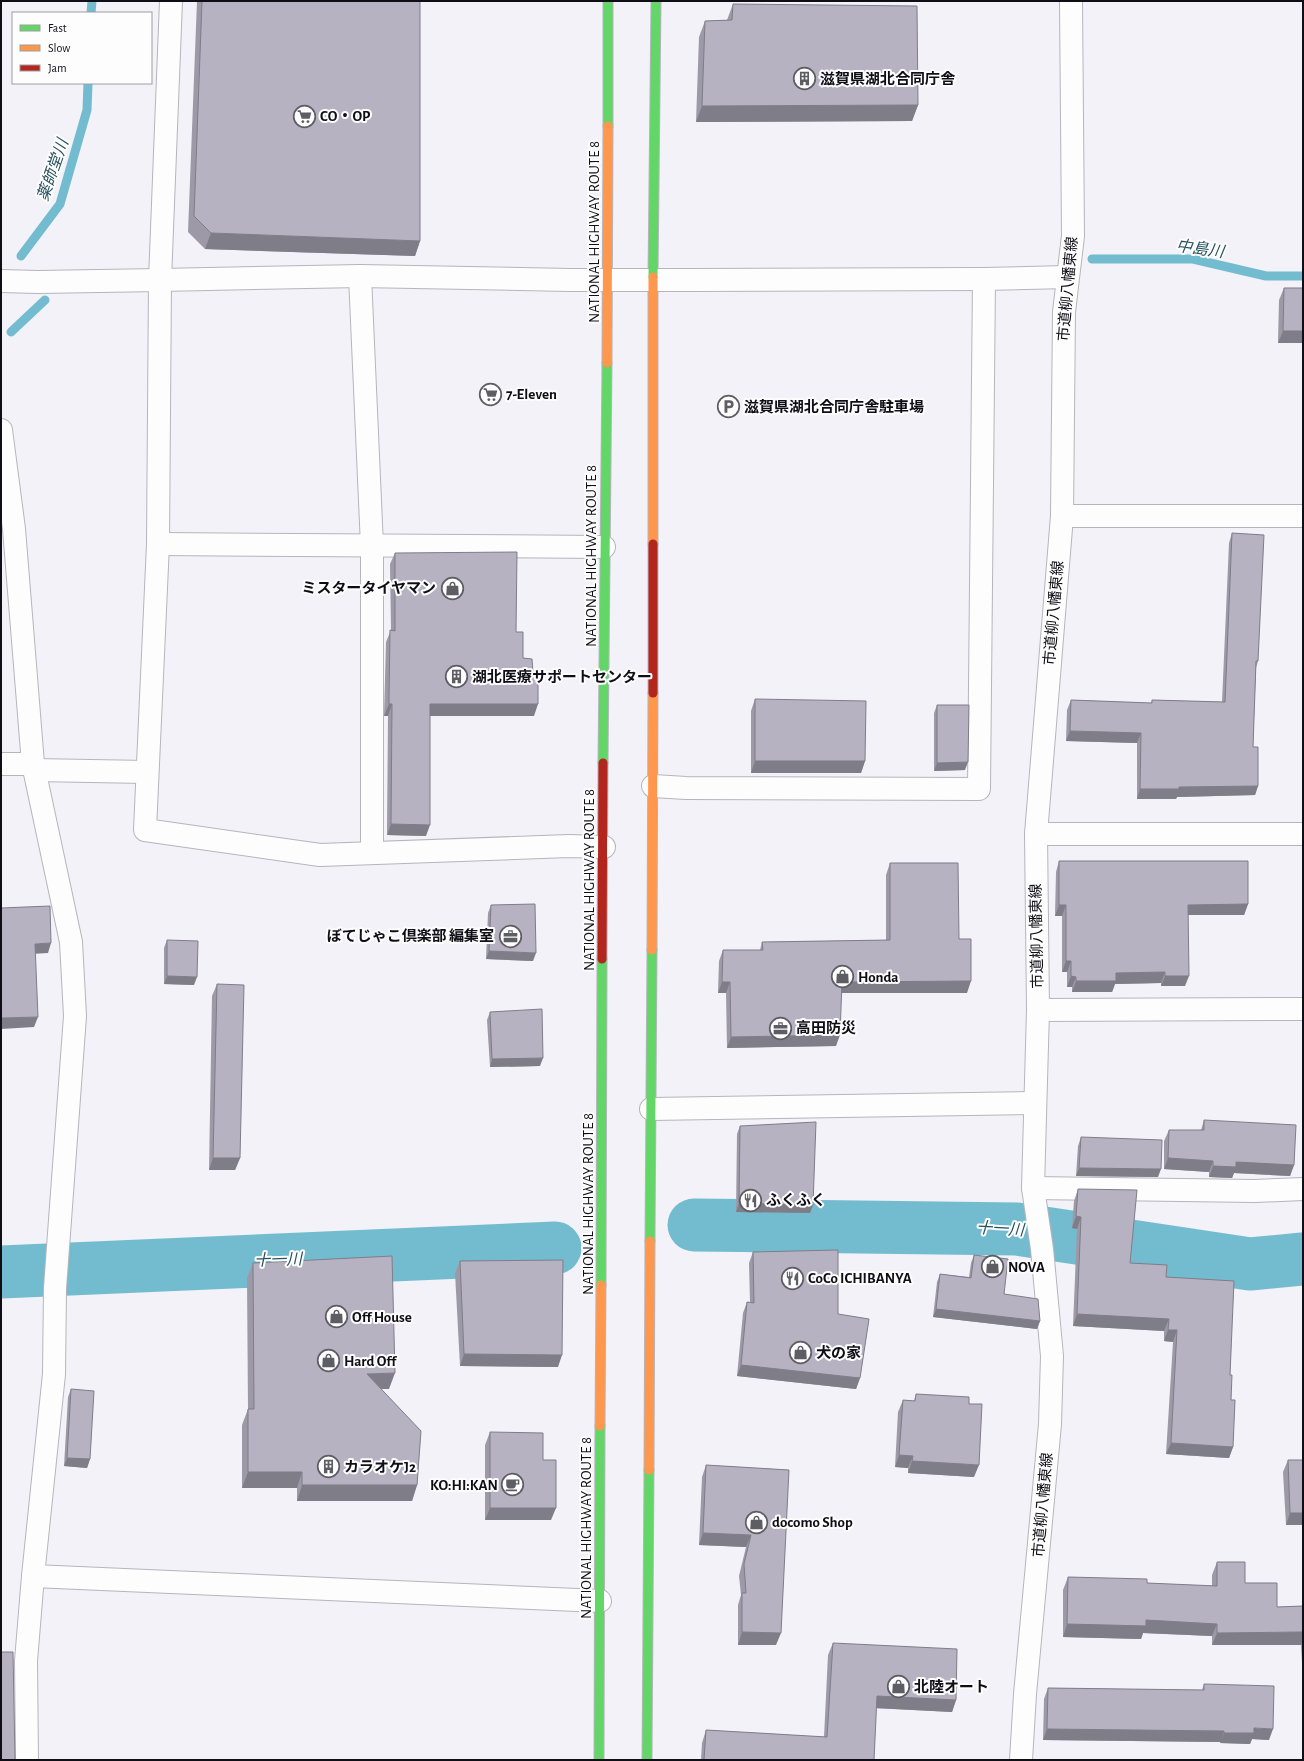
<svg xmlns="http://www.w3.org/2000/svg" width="1304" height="1761" font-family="'Alegreya Sans','Noto Sans JP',sans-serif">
	<rect width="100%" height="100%" fill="#f2f2f8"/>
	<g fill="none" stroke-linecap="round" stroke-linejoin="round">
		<g stroke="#73bccf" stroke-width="9">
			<path d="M91,13L92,1"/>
			<path d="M21,256L60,204L87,110L88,83"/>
			<path d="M1092,259H1193L1266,276H1303"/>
			<path d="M11,332L45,300"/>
		</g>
		<g stroke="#73bccf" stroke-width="53">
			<path d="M694,1225L1017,1229L1250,1264L1303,1259"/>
			<path d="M1,1272L555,1248"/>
		</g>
		<defs>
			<g id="street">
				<path d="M171,1L160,280L360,276L570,280H691L984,279L1067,277"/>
				<path d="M360,276L372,546V852"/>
				<path d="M1,281L38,282L160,280L158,544L145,830L320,855L569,846L604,847"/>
				<path d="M1,430L14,529L33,764L71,942L75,1016L55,1288L54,1374L33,1576L26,1661L27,1760"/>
				<path d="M1062,516H1303"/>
				<path d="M158,544L604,547"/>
				<path d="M1,764H33"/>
				<path d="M34,770L147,772"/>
				<path d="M653,786L686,788L979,789L984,279"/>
				<path d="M1036,834H1303"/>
				<path d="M1038,1010L1303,1009"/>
				<path d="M651,1109L1035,1103"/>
				<path d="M1033,1188L1255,1191L1303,1189"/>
				<path d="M33,1576L600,1601"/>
				<path d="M1021,1760L1025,1694L1050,1424L1052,1356L1042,1249L1033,1188L1038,1010L1036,834L1062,516L1064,312L1073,236L1071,1"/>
			</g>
			<g id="fast">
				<path d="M608,1V126"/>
				<path d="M653,277L656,1"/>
				<path d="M603,763L607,363"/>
				<path d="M650,1241L652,950"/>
				<path d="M601,1285L602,959"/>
				<path d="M599,1760L600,1426"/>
				<path d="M647,1760L649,1470"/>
			</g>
			<g id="slow">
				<path d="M607,363L608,126"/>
				<path d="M653,544V277"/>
				<path d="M652,950L653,693"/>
				<path d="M600,1426L601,1285"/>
				<path d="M649,1470L650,1241"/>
			</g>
			<g id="jam">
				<path d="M653,544V693"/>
				<path d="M602,959L603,763"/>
			</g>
		</defs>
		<use href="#street" stroke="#b6b5bc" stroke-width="24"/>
		<use href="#fast" stroke="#b6b5bc" stroke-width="11"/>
		<use href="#slow" stroke="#b6b5bc" stroke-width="11"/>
		<use href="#jam" stroke="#b6b5bc" stroke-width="11"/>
		<use href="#street" stroke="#fdfdfe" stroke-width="22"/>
		<use href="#fast" stroke="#63d668" stroke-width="9"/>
		<use href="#slow" stroke="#ff974d" stroke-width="9"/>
		<use href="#jam" stroke="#b3261e" stroke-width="9"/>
	</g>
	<g fill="#9d99a7">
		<path d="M197,1H420V241L415,256L205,249L188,232Z"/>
		<path d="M733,4L918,105L912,121L696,122L699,37L705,21L727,20Z"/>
		<path d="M1284,288H1303V343H1278L1279,300Z"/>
		<path d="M1232,533L1258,661L1256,668L1253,747L1258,786L1255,795L1177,797L1176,799H1137V743L1066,741L1067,710L1071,700L1151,703L1152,700L1222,702L1229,543Z"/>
		<path d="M395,553L516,632L523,658L534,716H430L426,836L387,835L388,716H384L386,642L391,630L390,564Z"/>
		<path d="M755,699L865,761L861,773H751V711Z"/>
		<path d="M937,705L965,770L934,771V713Z"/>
		<path d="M1059,861L1248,904L1244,915H1188L1185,986H1161V983L1115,984L1112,992H1072V987H1067V972H1062V916H1055L1056,872Z"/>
		<path d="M890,863L959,939L967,993H841L836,1046L727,1048L726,993H718L719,961L723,950H760L762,942L886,940V875Z"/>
		<path d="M491,905L533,961L486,959L488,913Z"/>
		<path d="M167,940L194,985L164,984V948Z"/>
		<path d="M217,984L240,1158L235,1170H209L212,996Z"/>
		<path d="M490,1012L540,1066L490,1067L487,1020Z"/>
		<path d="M1204,1120L1294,1165L1290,1176L1234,1173L1232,1178L1209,1177V1172L1164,1169V1141L1169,1130H1201Z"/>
		<path d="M740,1126L813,1205L810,1213L736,1212L737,1134Z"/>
		<path d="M1081,1137L1158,1177L1076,1176L1078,1146Z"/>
		<path d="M1078,1189L1130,1263L1166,1277L1230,1375L1233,1447L1229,1458L1166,1454L1173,1342L1164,1341V1331L1073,1326L1077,1229L1072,1228L1074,1201Z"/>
		<path d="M753,1252L838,1314L860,1378L856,1389L737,1376L743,1313L747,1302H750L749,1263Z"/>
		<path d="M974,1255L1004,1294L1040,1321L1037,1329L933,1317L937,1282L940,1274L969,1277L971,1263Z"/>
		<path d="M460,1261L558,1367L460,1366L455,1273Z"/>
		<path d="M253,1263L389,1389H381L417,1485L412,1501H297V1488H242V1425L248,1409L247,1278Z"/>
		<path d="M71,1389L90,1459L87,1468L64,1466L68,1397Z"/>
		<path d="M916,1394L969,1404L974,1477L908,1473V1468L895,1467L898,1412L903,1400L914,1401Z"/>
		<path d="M490,1432L543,1460L551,1520H485V1445Z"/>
		<path d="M1288,1460H1303V1525H1286L1283,1472Z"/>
		<path d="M706,1465L789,1470L776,1645H738V1605L741,1595L739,1576L746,1547L699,1545L702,1477Z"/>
		<path d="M1217,1562L1277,1607L1303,1606V1663H1302L1301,1645H1212V1636L1143,1633L1141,1639L1063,1637V1590L1068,1577L1147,1583L1212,1586V1575Z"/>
		<path d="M833,1643L956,1700L952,1712L876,1708L874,1760H701L702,1743L706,1730L824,1737L828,1655Z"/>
		<path d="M1204,1684L1269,1740L1252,1739L1250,1744L1220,1743L1221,1742L1043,1740L1044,1699L1048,1688L1202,1690Z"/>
	</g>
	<g fill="#7f7d88">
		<path d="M918,105L912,121L696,122L702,106Z"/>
		<path d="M211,233L420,241L415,256L205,249Z"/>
		<path d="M1283,331H1303V343H1278Z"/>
		<path d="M389,704H392L388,716H384Z"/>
		<path d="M430,704H538L534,716H426Z"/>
		<path d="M1070,731L1141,733L1137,743L1066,741Z"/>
		<path d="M755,761H865L861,773H751Z"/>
		<path d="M968,762L965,770L934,771L937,763Z"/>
		<path d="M1258,786L1255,795L1177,797L1176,799H1137L1140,789L1179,787Z"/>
		<path d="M391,824L430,825L426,836L387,835Z"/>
		<path d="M1248,904L1244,915H1184L1188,905Z"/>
		<path d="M1059,905H1066L1062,916H1055Z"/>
		<path d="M51,943L48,953L31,954L35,944Z"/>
		<path d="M489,951L536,953L533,961L486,959Z"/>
		<path d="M1066,961H1071L1067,972H1062Z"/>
		<path d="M1165,972L1161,983L1115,984L1112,992H1072L1076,981L1116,973Z"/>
		<path d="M167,976L197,977L194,985L164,984Z"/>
		<path d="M1071,976L1076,977L1072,987H1067Z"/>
		<path d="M1165,976H1189L1185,986H1161Z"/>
		<path d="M971,981L967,993H838L842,982Z"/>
		<path d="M722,982H730L726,993H718Z"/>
		<path d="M38,1017L34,1027L1,1029V1018Z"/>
		<path d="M840,1035L836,1046L727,1048L731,1037Z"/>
		<path d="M543,1058L540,1066L490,1067L492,1059Z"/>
		<path d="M213,1158H240L235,1170H209Z"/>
		<path d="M1168,1158L1213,1161L1209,1172L1164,1169Z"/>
		<path d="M1236,1162L1294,1165L1290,1176L1234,1173L1232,1178L1209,1177L1213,1166Z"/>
		<path d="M1079,1168L1161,1169L1158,1177L1076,1176Z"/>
		<path d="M739,1203L813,1205L810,1213L736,1212Z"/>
		<path d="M1076,1216L1081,1217L1077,1229L1072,1228Z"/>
		<path d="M936,1309L1040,1321L1037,1329L933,1317Z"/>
		<path d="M1077,1314L1169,1319L1164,1331L1073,1326Z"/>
		<path d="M1168,1330H1177L1173,1342L1164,1341Z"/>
		<path d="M464,1354L562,1355L558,1367L460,1366Z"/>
		<path d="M741,1365L860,1378L856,1389L737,1376Z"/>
		<path d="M395,1373L389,1389H361L367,1374Z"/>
		<path d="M1171,1443L1233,1447L1229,1458L1166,1454Z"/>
		<path d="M899,1455L913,1456L908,1468L895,1467Z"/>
		<path d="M67,1458L90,1459L87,1468L64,1466Z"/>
		<path d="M912,1461L979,1465L974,1477L908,1473Z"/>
		<path d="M248,1472H302L297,1488H242Z"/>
		<path d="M302,1485H417L412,1501H297Z"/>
		<path d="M490,1508H556L551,1520H485Z"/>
		<path d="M1290,1513H1303V1525H1286Z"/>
		<path d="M703,1533L751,1535L746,1547L699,1545Z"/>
		<path d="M1146,1620L1217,1624L1212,1636L1143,1633L1141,1639L1063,1637L1067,1624Z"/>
		<path d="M742,1632L781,1633L776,1645H738Z"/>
		<path d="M1303,1632V1640L1301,1645H1212L1217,1633Z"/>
		<path d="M877,1696L956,1700L952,1712L873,1708Z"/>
		<path d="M1254,1728L1273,1729L1269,1740L1252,1739L1250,1744L1220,1743L1224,1733Z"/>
		<path d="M1047,1729L1224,1731L1221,1742L1043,1740Z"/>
	</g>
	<g fill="#b6b2c2" stroke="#7f7d88">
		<path d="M202,1H420V241L211,233L194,216Z"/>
		<path d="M733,4L917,6L918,105L702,106L705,21L732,20Z"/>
		<path d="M1284,288H1303V331H1283Z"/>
		<path d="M1232,533L1264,535L1258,661H1256L1253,747H1258V786L1179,787V789H1140L1141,733L1070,731L1071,700L1152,703V700L1225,702Z"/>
		<path d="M517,552L516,632H523V658L532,659L533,673H538V704H430V825L391,824L392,704H389V697L390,630L395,631V553Z"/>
		<path d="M755,699L866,701L865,761H755Z"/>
		<path d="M937,705H969L968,762L937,763Z"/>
		<path d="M1059,861H1248V904L1188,905L1189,976H1165V972L1116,973V981H1076V977L1071,976V961H1066V905H1059Z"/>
		<path d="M890,863H958L959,939H971V981L842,982L840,1035L731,1037L730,982H722L723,950H763L762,942L890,940Z"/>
		<path d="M535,904L536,953L489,951L491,905Z"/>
		<path d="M50,906L51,943L35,944L38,1017L1,1018V908Z"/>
		<path d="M167,940L198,941L197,977L167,976Z"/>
		<path d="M217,984L244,985L240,1158H213Z"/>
		<path d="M542,1009L543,1058L492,1059L490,1012Z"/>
		<path d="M1204,1120L1296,1125L1294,1165L1236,1162V1167L1213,1166V1161L1168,1158L1169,1130H1204Z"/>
		<path d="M816,1122L813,1205L739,1203L740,1126Z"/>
		<path d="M1081,1137L1162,1140L1161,1169L1079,1168Z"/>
		<path d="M1078,1189L1137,1190L1130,1263L1167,1265L1166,1277L1234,1281L1230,1375H1232L1231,1400H1235L1233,1447L1171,1443L1177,1330H1168L1169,1319L1077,1314L1081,1217L1076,1216Z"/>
		<path d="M838,1250V1314L869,1319L860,1378L741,1365L747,1302L754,1303L753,1252Z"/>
		<path d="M974,1255L1008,1259L1004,1294L1038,1299L1040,1321L936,1309L940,1274L971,1278Z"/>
		<path d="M392,1256L395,1373L367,1374L421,1431L417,1485H302V1472H248V1409H254L253,1263Z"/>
		<path d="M563,1260L562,1355L464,1354L460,1261Z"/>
		<path d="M71,1389L94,1391L90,1459L67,1458Z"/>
		<path d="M916,1394L969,1397V1404H982L979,1465L912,1461L913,1456L899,1455L903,1400L915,1401Z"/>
		<path d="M490,1432L543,1433V1460H556V1508H490Z"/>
		<path d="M1288,1460H1303V1513H1290Z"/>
		<path d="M706,1465L789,1470L781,1633L742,1632V1593H746L744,1564L751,1535L703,1533Z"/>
		<path d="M1217,1562H1245V1583H1277V1607L1303,1606V1632L1217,1633V1624L1146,1620V1626L1067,1624L1068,1577L1147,1579V1583L1217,1586Z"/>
		<path d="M833,1643L957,1649L956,1700L877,1696L874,1760H704L706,1730L827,1737Z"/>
		<path d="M1,1652H13L15,1760H1Z"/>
		<path d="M1204,1684L1274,1686L1273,1729L1254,1728V1733H1224V1731L1047,1729L1048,1688L1204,1690Z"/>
	</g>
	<defs>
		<symbol id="building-ring" viewBox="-11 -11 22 22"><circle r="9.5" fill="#fdfdfd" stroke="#5e5d64" stroke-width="1.5"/><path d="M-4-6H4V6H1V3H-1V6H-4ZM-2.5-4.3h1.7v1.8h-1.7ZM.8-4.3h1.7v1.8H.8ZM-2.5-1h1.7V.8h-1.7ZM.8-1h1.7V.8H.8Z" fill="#5e5d64"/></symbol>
		<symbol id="supermarket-ring" viewBox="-11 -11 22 22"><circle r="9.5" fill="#fdfdfd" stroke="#5e5d64" stroke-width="1.5"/><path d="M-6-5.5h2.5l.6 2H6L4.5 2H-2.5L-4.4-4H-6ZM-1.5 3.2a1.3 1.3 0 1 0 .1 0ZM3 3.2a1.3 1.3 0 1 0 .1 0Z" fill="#5e5d64"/></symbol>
		<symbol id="parking-ring" viewBox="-11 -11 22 22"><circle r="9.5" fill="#fdfdfd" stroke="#5e5d64" stroke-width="1.5"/><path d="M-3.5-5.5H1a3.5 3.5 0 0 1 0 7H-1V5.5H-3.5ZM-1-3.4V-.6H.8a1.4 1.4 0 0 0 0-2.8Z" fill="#5e5d64"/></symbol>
		<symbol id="shop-ring" viewBox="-11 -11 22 22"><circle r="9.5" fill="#fdfdfd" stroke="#5e5d64" stroke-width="1.5"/><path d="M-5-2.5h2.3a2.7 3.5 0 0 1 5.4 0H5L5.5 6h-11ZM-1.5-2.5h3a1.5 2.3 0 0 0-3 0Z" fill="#5e5d64"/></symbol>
		<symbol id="office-ring" viewBox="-11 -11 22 22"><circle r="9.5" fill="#fdfdfd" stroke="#5e5d64" stroke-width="1.5"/><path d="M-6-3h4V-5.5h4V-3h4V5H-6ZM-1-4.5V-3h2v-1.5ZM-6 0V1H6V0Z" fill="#5e5d64"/></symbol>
		<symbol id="restaurant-ring" viewBox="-11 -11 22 22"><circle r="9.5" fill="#fdfdfd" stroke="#5e5d64" stroke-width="1.5"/><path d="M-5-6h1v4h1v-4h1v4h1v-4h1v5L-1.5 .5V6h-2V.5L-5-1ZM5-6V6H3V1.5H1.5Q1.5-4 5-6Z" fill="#5e5d64"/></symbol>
		<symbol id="cafe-ring" viewBox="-11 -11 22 22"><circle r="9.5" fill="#fdfdfd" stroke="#5e5d64" stroke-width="1.5"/><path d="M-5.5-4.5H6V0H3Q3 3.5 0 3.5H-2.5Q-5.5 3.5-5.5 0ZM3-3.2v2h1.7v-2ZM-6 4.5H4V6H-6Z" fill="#5e5d64"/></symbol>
	</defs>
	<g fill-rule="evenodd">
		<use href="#building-ring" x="792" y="66" width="25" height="25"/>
		<use href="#supermarket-ring" x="292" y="104" width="25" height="25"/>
		<use href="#supermarket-ring" x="478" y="382" width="25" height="25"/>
		<use href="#parking-ring" x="716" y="394" width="25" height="25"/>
		<use href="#shop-ring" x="440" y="576" width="25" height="25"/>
		<use href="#building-ring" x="444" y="664" width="25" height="25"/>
		<use href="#office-ring" x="498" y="924" width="25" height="25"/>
		<use href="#shop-ring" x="830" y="964" width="25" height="25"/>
		<use href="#office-ring" x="768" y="1016" width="25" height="25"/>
		<use href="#restaurant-ring" x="738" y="1188" width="25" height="25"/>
		<use href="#shop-ring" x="980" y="1254" width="25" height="25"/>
		<use href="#restaurant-ring" x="780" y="1266" width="25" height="25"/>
		<use href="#shop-ring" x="324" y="1304" width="25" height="25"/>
		<use href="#shop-ring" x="788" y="1340" width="25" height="25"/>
		<use href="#shop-ring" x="316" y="1348" width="25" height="25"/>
		<use href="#building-ring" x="316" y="1454" width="25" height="25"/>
		<use href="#cafe-ring" x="500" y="1472" width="25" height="25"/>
		<use href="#shop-ring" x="744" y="1510" width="25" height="25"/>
		<use href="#shop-ring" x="886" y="1674" width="25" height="25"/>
	</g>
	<g text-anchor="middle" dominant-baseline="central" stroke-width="4" stroke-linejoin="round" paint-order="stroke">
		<g font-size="15" font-weight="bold" fill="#0f0d15" stroke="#fdfdfd" text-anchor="start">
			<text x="820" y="79">滋賀県湖北合同庁舎</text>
			<text x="320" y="116">CO・OP</text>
			<text x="506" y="394">7-Eleven</text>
			<text x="744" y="407">滋賀県湖北合同庁舎駐車場</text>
			<text x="436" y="588" text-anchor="end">ミスタータイヤマン</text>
			<text x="472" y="677">湖北医療サポートセンター</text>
			<text x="494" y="936" text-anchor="end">ぼてじゃこ倶楽部 編集室</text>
			<text x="858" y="977">Honda</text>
			<text x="796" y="1028">高田防災</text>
			<text x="766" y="1200">ふくふく</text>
			<text x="1008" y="1267">NOVA</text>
			<text x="808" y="1278">CoCo ICHIBANYA</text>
			<text x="352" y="1317">Off House</text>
			<text x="816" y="1353">犬の家</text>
			<text x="344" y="1361">Hard Off</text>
			<text x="344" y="1467">カラオケJ2</text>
			<text x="498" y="1485" text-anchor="end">KO:HI:KAN</text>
			<text x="772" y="1522">docomo Shop</text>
			<text x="914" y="1687">北陸オート</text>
		</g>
		<g font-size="15" fill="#0f0d15" stroke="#fdfdfd">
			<text transform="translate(594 232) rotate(-90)">NATIONAL HIGHWAY ROUTE 8</text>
			<text transform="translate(1068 289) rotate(-85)">市道柳八幡東線</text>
			<text transform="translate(591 556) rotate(-90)">NATIONAL HIGHWAY ROUTE 8</text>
			<text transform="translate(1054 613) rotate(-85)">市道柳八幡東線</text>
			<text transform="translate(589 880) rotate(-90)">NATIONAL HIGHWAY ROUTE 8</text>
			<text transform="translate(1037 936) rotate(-91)">市道柳八幡東線</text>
			<text transform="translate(588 1204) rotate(-90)">NATIONAL HIGHWAY ROUTE 8</text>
			<text transform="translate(1043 1505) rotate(-85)">市道柳八幡東線</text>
			<text transform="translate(586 1528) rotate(-90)">NATIONAL HIGHWAY ROUTE 8</text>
		</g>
		<g font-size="16" font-style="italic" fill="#27535e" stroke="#fdfdfd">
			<text transform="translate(53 170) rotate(-71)">薬師堂川</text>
			<text transform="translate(1200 249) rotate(8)">中島川</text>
			<text transform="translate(1000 1229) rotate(3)">十一川</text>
			<text transform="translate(278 1260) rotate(-2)">十一川</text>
		</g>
	</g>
	<rect width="1304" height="1761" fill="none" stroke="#0f0d15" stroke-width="4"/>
	<rect x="12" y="12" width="140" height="72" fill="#fdfdfd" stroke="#9e9da0"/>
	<rect x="20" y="25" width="20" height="6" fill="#63d668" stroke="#9e9da0"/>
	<text x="48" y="32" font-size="12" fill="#0f0d15">Fast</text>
	<rect x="20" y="45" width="20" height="6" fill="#ff974d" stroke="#9e9da0"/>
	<text x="48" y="52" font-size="12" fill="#0f0d15">Slow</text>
	<rect x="20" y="65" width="20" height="6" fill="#b3261e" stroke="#9e9da0"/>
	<text x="48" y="72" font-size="12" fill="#0f0d15">Jam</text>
</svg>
